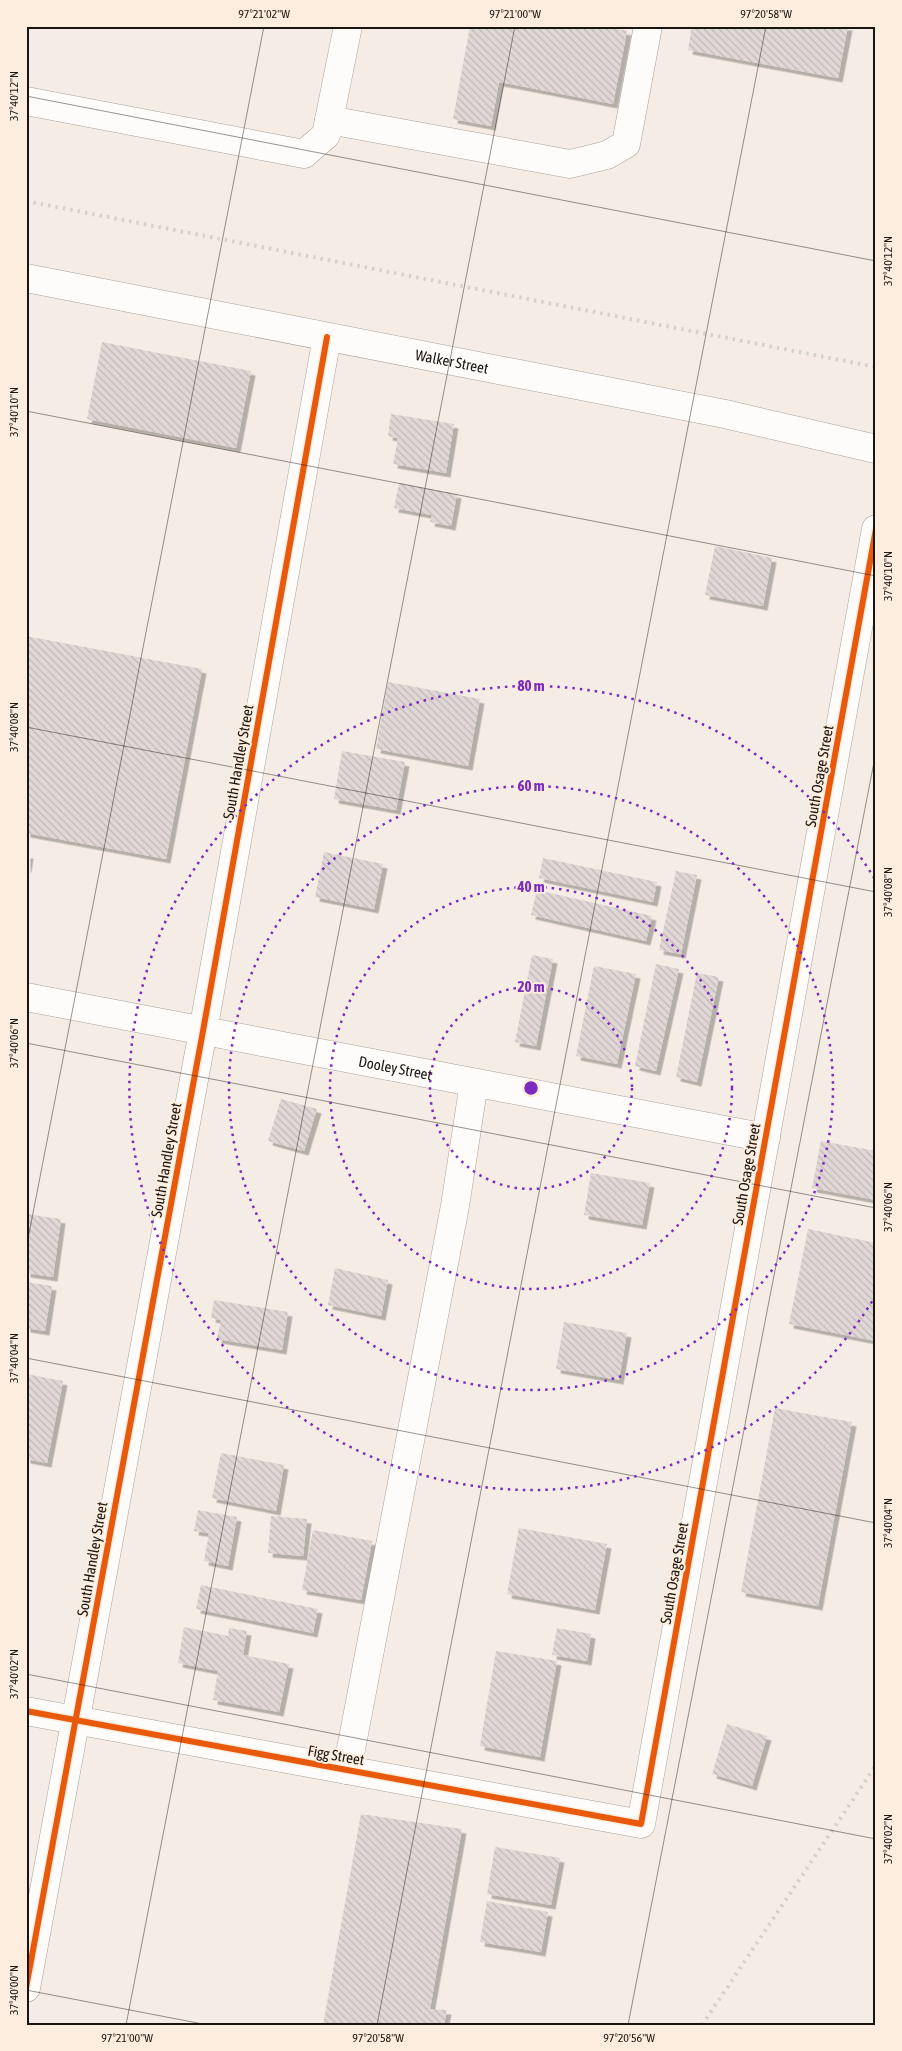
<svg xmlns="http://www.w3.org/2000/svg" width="902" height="2051" font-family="'Asap Condensed',sans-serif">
	<defs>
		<pattern id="building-back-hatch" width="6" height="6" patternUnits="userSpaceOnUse" patternTransform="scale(1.25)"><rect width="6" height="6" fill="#e1d7d7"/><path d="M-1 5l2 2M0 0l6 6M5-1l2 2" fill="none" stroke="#c0b8b7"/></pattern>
		<filter id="shadow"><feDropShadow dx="4.5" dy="4.5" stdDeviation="0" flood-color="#0004"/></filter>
	</defs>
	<rect width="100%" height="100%" fill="#f5ede5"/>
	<g fill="url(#building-back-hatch)" filter="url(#shadow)">
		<path d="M470,26H604L627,31L613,104L499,82L491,126L453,119Z"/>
		<path d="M692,26H848L838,78L688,50Z"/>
		<path d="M102,342L251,371L236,448L87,419Z"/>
		<path d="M391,414L454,424L446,473L393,464L398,438L388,436Z"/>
		<path d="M399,483L457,494L451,526L430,522L432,515L394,508Z"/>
		<path d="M715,546L772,558L763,606L705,595Z"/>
		<path d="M26,636L202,669L166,859L26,833Z"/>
		<path d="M388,682L480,699L468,766L376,749Z"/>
		<path d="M342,751L405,762L396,810L334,799Z"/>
		<path d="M324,852L383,864L374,909L315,897Z"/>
		<path d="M26,854H29L27,868H26Z"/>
		<path d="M543,858L657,882L653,902L539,878Z"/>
		<path d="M676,871L697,875L681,954L659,950Z"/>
		<path d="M537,890L652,916L646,941L531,915Z"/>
		<path d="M532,955L553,959L536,1046L515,1042Z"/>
		<path d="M656,964L679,969L656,1071L635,1066Z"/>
		<path d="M594,966L636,974L617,1064L576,1056Z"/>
		<path d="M697,973L719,977L697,1082L676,1077Z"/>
		<path d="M281,1099L317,1109L304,1151L268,1141Z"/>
		<path d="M821,1141L876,1151V1200L812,1188Z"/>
		<path d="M591,1173L650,1183L642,1225L584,1215Z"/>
		<path d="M26,1214L61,1219L53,1277L26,1273Z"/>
		<path d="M808,1229L876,1243V1341L789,1324Z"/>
		<path d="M335,1268L388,1280L381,1316L328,1305Z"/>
		<path d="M26,1282L52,1286L45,1331L26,1328Z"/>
		<path d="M214,1300L288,1312L282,1350L217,1339L221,1320L211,1318Z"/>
		<path d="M564,1322L627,1333L619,1380L556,1369Z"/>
		<path d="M26,1374L63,1381L47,1463L26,1459Z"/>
		<path d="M775,1408L852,1422L818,1606L741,1592Z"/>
		<path d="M221,1453L284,1465L276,1511L212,1498Z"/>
		<path d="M198,1510L237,1517L228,1566L204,1561L209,1533L194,1531Z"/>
		<path d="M271,1516L307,1519L303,1556L268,1553Z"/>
		<path d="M519,1528L607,1544L595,1610L507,1594Z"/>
		<path d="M313,1530L372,1541L361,1600L302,1590Z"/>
		<path d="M201,1585L318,1609L313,1633L196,1609Z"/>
		<path d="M184,1627L228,1636L229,1628L247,1631L243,1655L289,1664L279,1712L213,1700L218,1671L178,1663Z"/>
		<path d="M557,1628L591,1634L587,1661L552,1655Z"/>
		<path d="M496,1651L557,1661L540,1757L480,1746Z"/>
		<path d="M727,1724L767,1736L752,1786L712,1774Z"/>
		<path d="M361,1814L462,1829L430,2009L447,2010L444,2025H323Z"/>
		<path d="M495,1847L560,1858L551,1905L487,1894Z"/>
		<path d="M487,1901L548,1912L541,1952L480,1942Z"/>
	</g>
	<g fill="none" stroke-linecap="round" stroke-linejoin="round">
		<defs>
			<g id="minor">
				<path d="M26,101L304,154L326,135L348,26"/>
				<path d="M329,120L570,164L607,155L626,144L648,26"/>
				<path id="s1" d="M26,278L725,414L876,449"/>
				<path id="s2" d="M26,997L766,1138"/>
				<path d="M26,1711L641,1824L876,529"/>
				<path d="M347,1770L455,1206L474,1083"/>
				<path d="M26,1988L203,1031L327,337"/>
			</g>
		</defs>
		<use href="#minor" stroke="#a9a29c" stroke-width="29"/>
		<use href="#minor" stroke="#fefcfb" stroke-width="28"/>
		<g stroke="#d3d1cf" stroke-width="4" stroke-dasharray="2.5 5" stroke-linecap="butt">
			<path d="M26,201L876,367"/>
			<path d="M702,2025L876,1765"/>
		</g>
		<defs>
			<g id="cycleway">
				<path d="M26,1711L641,1824L876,529"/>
				<path d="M26,1988L203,1031L327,337"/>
			</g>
		</defs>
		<use href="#cycleway" stroke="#fcedde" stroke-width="9"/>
		<use href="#cycleway" stroke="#e8590c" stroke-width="6"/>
	</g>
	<path fill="none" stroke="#1a150f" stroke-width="1" stroke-opacity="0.45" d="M26,96L876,261M26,411L876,576M26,727L876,892M26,1043L876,1208M26,1249L264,26M26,1358L876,1523M26,1674L876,1839M26,1990L208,2025M126,2025L515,26M377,2025L766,26M628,2025L876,752"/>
	<g fill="none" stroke="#7b2cbf" stroke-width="2.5" stroke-dasharray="2.5 5">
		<circle cx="531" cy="1088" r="101"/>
		<circle cx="531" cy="1088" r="201"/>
		<circle cx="531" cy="1088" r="302"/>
		<path d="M876 1295A402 402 0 1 1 876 881"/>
	</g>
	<g text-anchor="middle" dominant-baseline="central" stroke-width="4" stroke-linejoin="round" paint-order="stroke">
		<g font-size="15" fill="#1a150f" stroke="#fcedde">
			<text stroke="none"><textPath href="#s1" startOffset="434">Walker Street</textPath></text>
			<text transform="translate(238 762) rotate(-80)">South Handley Street</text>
			<text transform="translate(819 776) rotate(-80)">South Osage Street</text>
			<text stroke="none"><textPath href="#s2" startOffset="376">Dooley Street</textPath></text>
			<text transform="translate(166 1160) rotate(-80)">South Handley Street</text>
			<text transform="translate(746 1174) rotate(-80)">South Osage Street</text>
			<text transform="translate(92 1559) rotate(-80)">South Handley Street</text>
			<text transform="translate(674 1573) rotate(-80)">South Osage Street</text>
			<text transform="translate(336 1755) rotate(10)">Figg Street</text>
		</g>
	</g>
	<circle cx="531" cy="1088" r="8" fill="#7b2cbf" stroke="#fcedde" stroke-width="2.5"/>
	<g font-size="15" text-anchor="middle" font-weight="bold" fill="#7b2cbf" stroke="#fcedde" stroke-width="4" stroke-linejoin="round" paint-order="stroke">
		<text x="531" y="691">80 m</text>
		<text x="531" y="791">60 m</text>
		<text x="531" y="892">40 m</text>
		<text x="531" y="992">20 m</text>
	</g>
	<rect width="902" height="2051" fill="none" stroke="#fcedde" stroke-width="55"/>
	<rect x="28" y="28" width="846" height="1996" fill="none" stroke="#1a150f" stroke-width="2"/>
	<g font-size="12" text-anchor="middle" fill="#1a150f">
		<text x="264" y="18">97°21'02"W</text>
		<text x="515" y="18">97°21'00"W</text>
		<text x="766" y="18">97°20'58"W</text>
		<text transform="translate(14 96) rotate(-90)" y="4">37°40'12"N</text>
		<text transform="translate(888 261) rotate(-90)" y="4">37°40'12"N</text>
		<text transform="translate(14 412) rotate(-90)" y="4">37°40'10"N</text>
		<text transform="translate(888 576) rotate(-90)" y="4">37°40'10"N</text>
		<text transform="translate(14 727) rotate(-90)" y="4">37°40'08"N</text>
		<text transform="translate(888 892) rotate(-90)" y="4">37°40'08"N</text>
		<text transform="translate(14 1043) rotate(-90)" y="4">37°40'06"N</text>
		<text transform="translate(888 1207) rotate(-90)" y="4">37°40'06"N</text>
		<text transform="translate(14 1358) rotate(-90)" y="4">37°40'04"N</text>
		<text transform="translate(888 1523) rotate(-90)" y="4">37°40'04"N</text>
		<text transform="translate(14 1674) rotate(-90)" y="4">37°40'02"N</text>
		<text transform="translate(888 1839) rotate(-90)" y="4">37°40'02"N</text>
		<text transform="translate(14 1990) rotate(-90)" y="4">37°40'00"N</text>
		<text x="127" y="2042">97°21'00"W</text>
		<text x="378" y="2042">97°20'58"W</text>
		<text x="629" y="2042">97°20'56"W</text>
	</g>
</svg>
